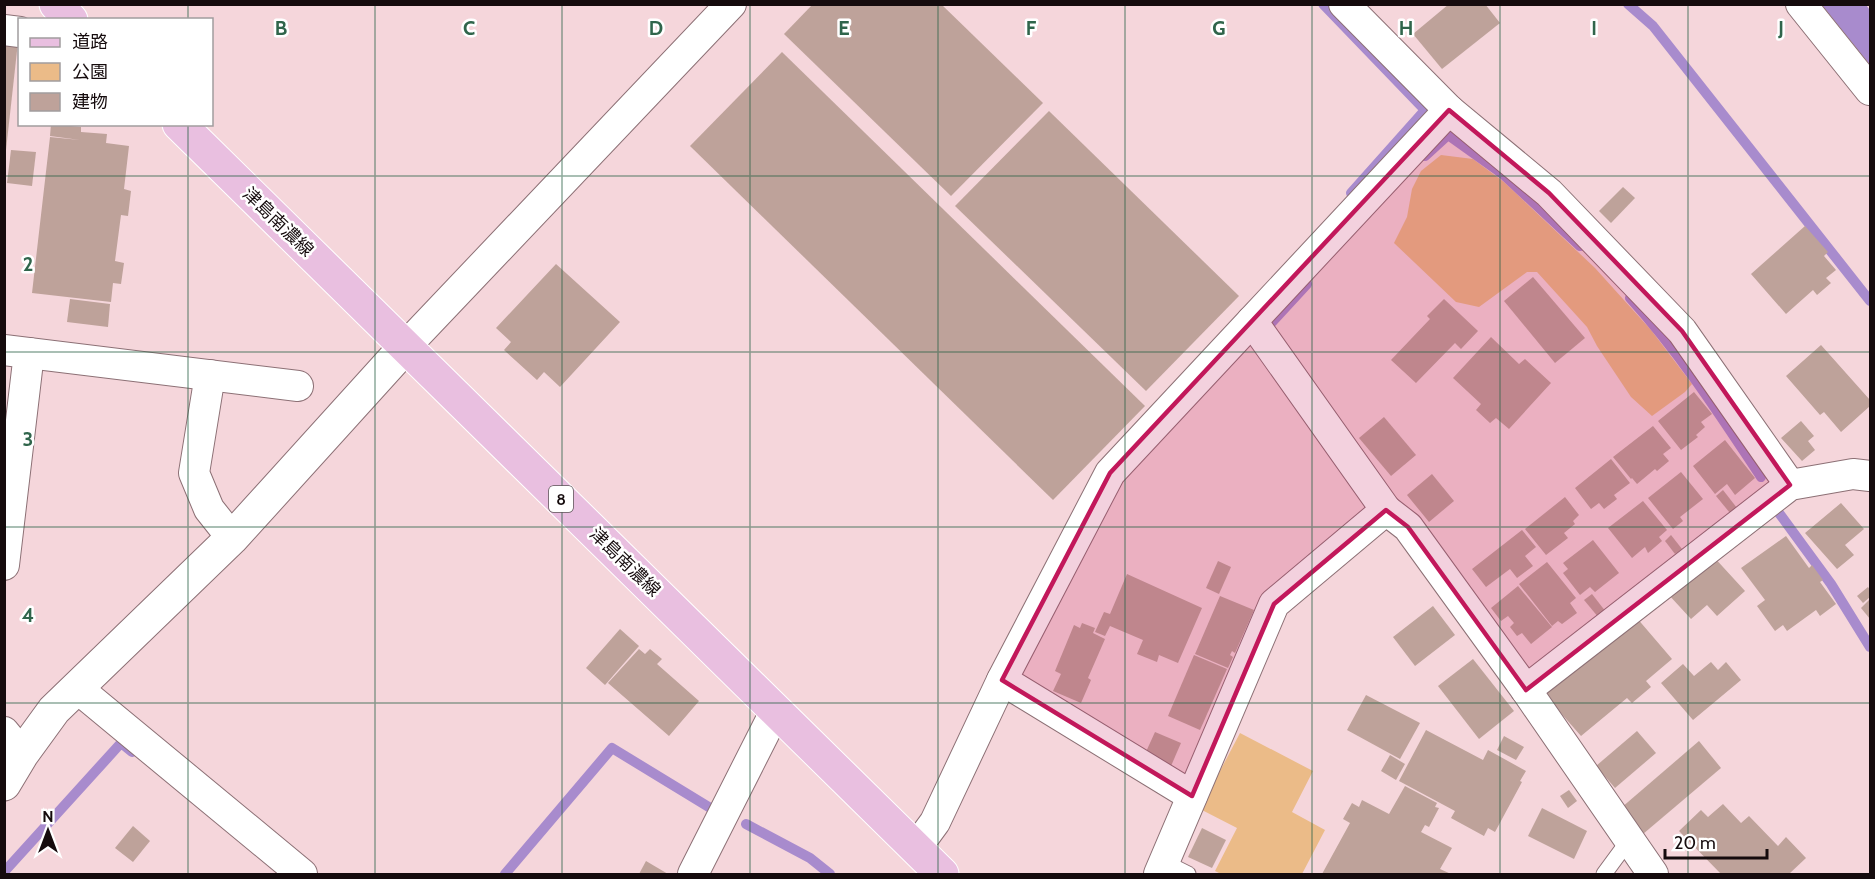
<svg xmlns="http://www.w3.org/2000/svg" width="1875" height="879" font-family="Cabin,'Noto Sans JP',sans-serif">
	<rect width="100%" height="100%" fill="#f5d6db"/>
	<g fill="#ebbb88">
		<path d="M1441,155L1473,159L1504,182L1595,268L1651,330L1692,384L1685,392L1652,416L1631,397L1597,346L1587,327L1537,272H1527L1479,307L1456,302L1394,243L1407,217L1412,189L1421,171Z"/>
		<path d="M1240,733L1313,771L1292,812L1325,830L1302,874H1221L1215,871L1237,828L1200,809Z"/>
	</g>
	<path fill="#a88bcd" d="M1822,5H1866L1870,10V65Z"/>
	<g fill="none" stroke-linecap="round" stroke-linejoin="round">
		<g stroke="#a88bcd" stroke-width="10">
			<path d="M1323,4L1425,110L1351,193"/>
			<path d="M1628,4L1653,26L1870,301"/>
			<path d="M1425,156L1448,135L1504,175L1580,246"/>
			<path d="M1630,298C1680,353 1720,415 1761,477"/>
			<path d="M1272,322L1307,284"/>
			<path d="M1779,513L1831,584L1870,647"/>
			<path d="M746,824L810,858L830,874"/>
			<path d="M4,872L121,743L132,752"/>
			<path d="M505,874L612,748L712,809"/>
		</g>
	</g>
	<g fill="#bea29a">
		<path d="M813,4H941L1043,103L951,196L784,34Z"/>
		<path d="M1449,4H1485L1500,23L1442,69L1413,34Z"/>
		<path d="M4,41L18,42L6,150H4Z"/>
		<path d="M782,52L1145,406L1053,500L690,146Z"/>
		<path d="M1049,111L1239,296L1146,391L955,206Z"/>
		<path d="M51,124L81,127V132L107,134L106,143L129,146L124,189L131,191L128,216L121,215L115,261L124,263L121,284L113,283L111,302L32,293L50,137L80,140L50,136Z"/>
		<path d="M11,150L36,152L32,186L7,183Z"/>
		<path d="M1623,187L1635,198L1611,223L1599,211Z"/>
		<path d="M1805,226L1828,252L1824,256L1836,270L1826,278L1831,283L1817,295L1813,290L1786,314L1751,274Z"/>
		<path d="M556,264L620,322L560,387L544,372L537,380L504,350L511,342L496,328Z"/>
		<path d="M1533,277L1585,338L1555,363L1504,301Z"/>
		<path d="M70,299L110,304L108,327L67,322Z"/>
		<path d="M1444,299L1478,331L1461,349L1455,343L1416,383L1391,360L1430,319L1427,316Z"/>
		<path d="M1491,337L1519,364L1525,359L1551,383L1509,429L1496,418L1490,423L1476,410L1481,404L1453,378Z"/>
		<path d="M1821,345L1870,400V406L1841,432L1824,412L1820,415L1786,376Z"/>
		<path d="M1694,392L1712,414L1701,422L1705,427L1696,435L1698,437L1681,450L1658,421Z"/>
		<path d="M1384,417L1416,455L1391,476L1359,438Z"/>
		<path d="M1801,421L1814,436L1808,441L1815,450L1802,461L1781,438Z"/>
		<path d="M1653,426L1671,448L1663,454L1669,461L1657,471L1655,469L1637,484L1632,478L1631,479L1613,457Z"/>
		<path d="M1725,440L1755,478L1735,495L1727,484L1715,494L1693,466Z"/>
		<path d="M1611,459L1630,483L1614,495L1617,499L1604,509L1599,503L1591,509L1575,488Z"/>
		<path d="M1681,472L1703,499L1680,517L1683,521L1673,529L1648,498Z"/>
		<path d="M1432,474L1454,501L1429,522L1407,495Z"/>
		<path d="M1723,490L1737,508L1730,513L1716,496Z"/>
		<path d="M1565,497L1579,515L1573,521L1575,524L1564,533L1568,538L1546,555L1525,529Z"/>
		<path d="M1643,501L1667,530L1659,537L1662,541L1648,553L1645,547L1632,558L1608,528Z"/>
		<path d="M1841,503L1864,529L1845,545L1854,555L1837,569L1805,533Z"/>
		<path d="M1522,530L1536,547L1525,556L1533,566L1517,578L1510,569L1486,587L1472,569Z"/>
		<path d="M1671,535L1682,549L1675,554L1665,541Z"/>
		<path d="M1786,536L1809,568L1812,565L1823,580L1820,582L1836,604L1820,616L1816,610L1787,631L1783,625L1775,631L1757,606L1765,600L1741,568Z"/>
		<path d="M1593,540L1619,573L1595,592L1590,587L1580,595L1563,573L1568,569L1563,563Z"/>
		<path d="M1712,555L1745,591L1717,616L1707,605L1691,619L1668,594Z"/>
		<path d="M1218,561L1231,567L1219,594L1206,588Z"/>
		<path d="M1547,562L1576,598L1570,603L1577,613L1562,624L1558,621L1552,626L1519,584Z"/>
		<path d="M1127,574L1202,608L1178,663L1159,655L1157,662L1137,654L1143,640L1110,626L1105,636L1095,632L1104,612L1110,614Z"/>
		<path d="M1518,586L1552,627L1531,644L1522,633L1517,636L1510,627L1514,623L1508,616L1501,621L1491,608Z"/>
		<path d="M1868,587L1870,590V597L1863,603L1857,596Z"/>
		<path d="M1592,594L1606,612L1599,618L1584,600Z"/>
		<path d="M1220,596L1254,610L1235,653L1232,651L1230,655L1233,657L1228,668L1195,654Z"/>
		<path d="M1870,599V619L1861,608Z"/>
		<path d="M1433,606L1455,635L1415,666L1393,637Z"/>
		<path d="M1636,617L1672,659L1646,681L1651,687L1632,703L1627,698L1581,736L1545,695Z"/>
		<path d="M1082,623L1095,628L1093,633L1105,639L1088,678L1091,680L1081,703L1053,691L1061,674L1055,671L1074,625L1080,628Z"/>
		<path d="M620,629L639,646L605,685L586,668Z"/>
		<path d="M639,649L645,654L650,649L662,659L657,664L699,701L669,736L608,683Z"/>
		<path d="M1194,655L1227,669L1200,730L1168,716Z"/>
		<path d="M1473,659L1514,711L1479,739L1438,686Z"/>
		<path d="M1711,662L1718,670L1726,662L1741,680L1693,720L1661,683L1683,664L1694,676Z"/>
		<path d="M1366,695L1420,723L1400,759L1347,730Z"/>
		<path d="M1426,730L1483,760L1488,750L1526,771L1520,781L1522,782L1495,832L1488,828L1484,836L1451,818L1455,811L1399,781Z"/>
		<path d="M1637,731L1656,753L1615,788L1596,766Z"/>
		<path d="M1155,732L1181,743L1171,766L1145,754Z"/>
		<path d="M1504,736L1524,747L1516,760L1497,750Z"/>
		<path d="M1699,741L1721,768L1643,834L1621,808Z"/>
		<path d="M1390,755L1405,764L1396,780L1381,771Z"/>
		<path d="M1405,786L1437,803L1435,807L1439,808L1429,827L1425,825L1421,832L1452,848L1440,869L1451,874H1322L1350,823L1343,819L1352,803L1359,807L1362,800L1389,814Z"/>
		<path d="M1569,790L1577,801L1568,808L1560,796Z"/>
		<path d="M1723,804L1741,823L1749,816L1778,846L1786,837L1806,858L1789,874H1721L1679,831L1701,810L1708,817Z"/>
		<path d="M1542,808L1587,831L1574,859L1528,836Z"/>
		<path d="M133,826L150,841L133,862L115,848Z"/>
		<path d="M1202,828L1226,840L1212,868L1188,857Z"/>
		<path d="M646,861L668,874H639Z"/>
	</g>
	<g fill="none" stroke-linecap="round" stroke-linejoin="round">
		<defs>
			<g id="lane">
				<path d="M1164,862L1188,874"/>
				<path d="M1604,874L1629,840"/>
			</g>
			<g id="street">
				<path d="M1344,4L1449,110L1549,193L1682,331L1790,485"/>
				<path d="M1801,4L1870,90"/>
				<path d="M4,30L20,32"/>
				<path d="M406,346L731,4"/>
				<path d="M4,350L298,386"/>
				<path d="M210,375L194,473L209,509L232,538"/>
				<path d="M1386,510L1252,321L1449,110"/>
				<path d="M4,565L29,353"/>
				<path d="M1002,680L1192,796"/>
				<path d="M77,688L302,874"/>
				<path d="M1526,690L1790,485L1853,474L1870,476"/>
				<path d="M4,732L22,754"/>
				<path d="M916,848L935,822L1002,680L1110,473L1252,321"/>
				<path d="M693,874L776,710"/>
				<path d="M1159,874L1274,604L1386,510L1408,527L1526,690L1653,874"/>
			</g>
			<path id="secondary" d="M4,784L22,754L54,710L232,538L406,346"/>
			<g id="primary">
				<path d="M56,4L71,20"/>
				<path d="M179,124L942,874"/>
			</g>
		</defs>
		<use href="#lane" stroke="#8c7075" stroke-width="17"/>
		<use href="#street" stroke="#8c7075" stroke-width="32"/>
		<use href="#secondary" stroke="#8c7075" stroke-width="35"/>
		<use href="#primary" stroke="#fff" stroke-width="35"/>
		<use href="#lane" stroke="#fff" stroke-width="15"/>
		<use href="#street" stroke="#fff" stroke-width="30"/>
		<use href="#secondary" stroke="#fff" stroke-width="33"/>
		<use href="#primary" stroke="#e9bfe0" stroke-width="33"/>
	</g>
	<path fill="#c2185b" fill-opacity="0.2" stroke="#c2185b" stroke-width="4.5" stroke-linejoin="round" d="M1449,110L1549,193L1682,331L1790,485L1526,690L1408,527L1386,510L1274,604L1192,796L1002,680L1110,473Z"/>
	<path fill="none" stroke="#30654b" stroke-width="1.5" stroke-opacity="0.55" d="M188,4V20M375,4V874M562,4V874M750,4V874M938,4V874M1125,4V874M1312,4V874M1500,4V874M1688,4V874M188,124V874M4,176H1870M4,352H1870M4,527H1870M4,703H1870"/>
	<g text-anchor="middle" dominant-baseline="central" stroke-width="5" stroke-linejoin="round" paint-order="stroke">
		<rect fill="#fff" stroke="#5b5456" stroke-width="1.5" x="549" y="486" width="24" height="26" rx="4.5"/>
		<g font-size="16" font-weight="bold" fill="#150b0d">
			<text x="561" y="499">8</text>
		</g>
		<g font-size="18" fill="#150b0d" stroke="#fff">
			<text transform="translate(278 222) rotate(44)">津島南濃線</text>
			<text transform="translate(625 562) rotate(44)">津島南濃線</text>
		</g>
	</g>
	<g font-size="20" text-anchor="middle" font-weight="bold" fill="#30654b" stroke="#fff" stroke-width="5" stroke-linejoin="round" paint-order="stroke">
		<text x="281" y="35">B</text>
		<text x="469" y="35">C</text>
		<text x="656" y="35">D</text>
		<text x="844" y="35">E</text>
		<text x="1031" y="35">F</text>
		<text x="1219" y="35">G</text>
		<text x="1406" y="35">H</text>
		<text x="1594" y="35">I</text>
		<text x="1781" y="35">J</text>
		<text x="28" y="271">2</text>
		<text x="28" y="446">3</text>
		<text x="28" y="622">4</text>
	</g>
	<rect width="1875" height="879" fill="none" stroke="#150b0d" stroke-width="12"/>
	<rect x="18" y="18" width="195" height="108" fill="#ffffff" stroke="#a19d9e" stroke-width="1.5"/>
	<rect x="30" y="38" width="30" height="9" fill="#e9bfe0" stroke="#a19d9e" stroke-width="1.5"/>
	<text x="72" y="48" font-size="18" fill="#150b0d">道路</text>
	<rect x="30" y="63" width="30" height="18" fill="#ebbb88" stroke="#a19d9e" stroke-width="1.5"/>
	<text x="72" y="78" font-size="18" fill="#150b0d">公園</text>
	<rect x="30" y="93" width="30" height="18" fill="#bea29a" stroke="#a19d9e" stroke-width="1.5"/>
	<text x="72" y="108" font-size="18" fill="#150b0d">建物</text>
	<g transform="translate(48 831)" stroke="#ffffff" stroke-width="4.5" paint-order="stroke">
	<path d="M0-4.5L10 22L0 15L-10 22Z" fill="#150b0d"/>
	<text y="-9" font-size="16" font-weight="bold" text-anchor="middle" fill="#150b0d">N</text>
	</g>
	<path d="M1665 849v9h102v-9" fill="none" stroke="#150b0d" stroke-width="3"/>
	<text x="1674" y="849" font-size="18" fill="#150b0d" stroke="#ffffff" stroke-width="4.5" paint-order="stroke">20 m</text>
</svg>
